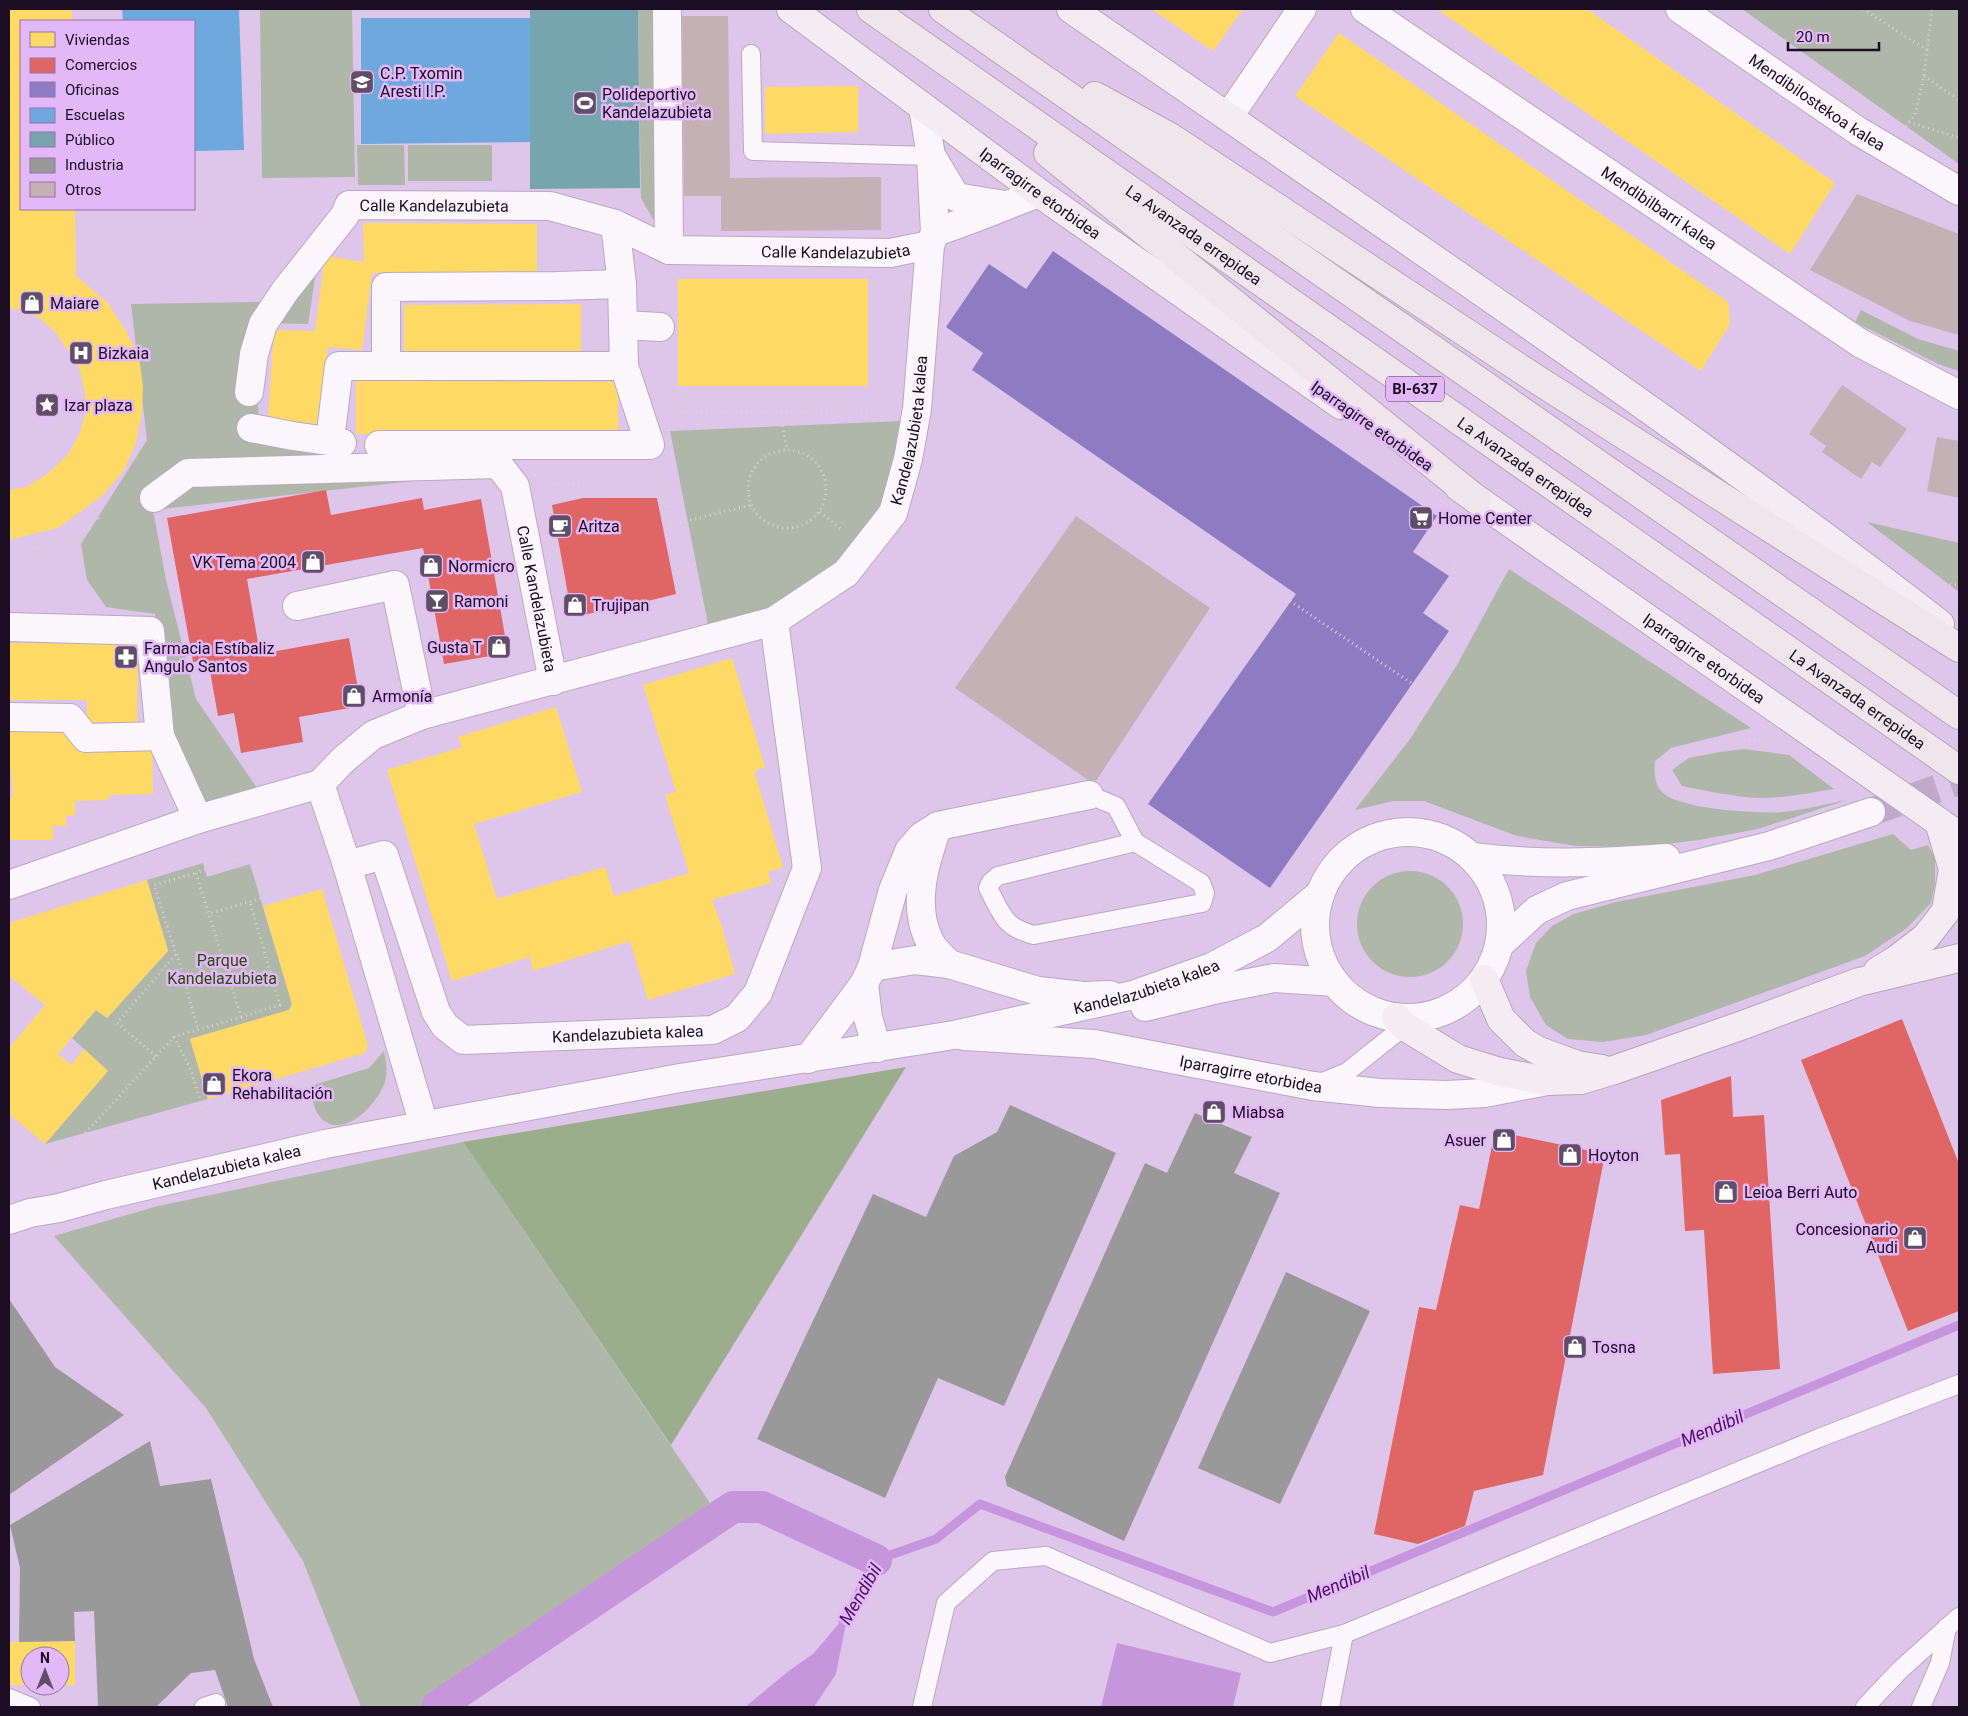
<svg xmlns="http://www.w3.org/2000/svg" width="1968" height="1716" font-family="Roboto,sans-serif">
	<rect width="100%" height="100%" fill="#ddc6e9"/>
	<g fill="#aeb7a8">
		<path d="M260,9H352L355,177L262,178Z"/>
		<path d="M638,9H661L662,235L641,198Z"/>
		<path d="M1742,9H1959V164Z"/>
		<path d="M357,145H404L405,185H358Z"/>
		<rect x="408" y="145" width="84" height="36"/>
		<path d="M316,272L308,324L257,323L247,378L258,407L259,420L344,453L429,457L422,480L153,510L166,580L196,699L257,788L205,804L167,749L170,719V682L155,614L106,607L87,580L81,544L147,440L131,304L260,302Z"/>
		<path d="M1861,310L1918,339L1959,351V371L1938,364L1855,322Z"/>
		<path d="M901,421L898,455L882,511L836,569L769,611L708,624L670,431Z"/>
		<path d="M1867,522L1959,543V592Z"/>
		<path d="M1509,569L1751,728L1671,748L1655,761C1654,773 1654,784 1663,793C1679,809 1760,814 1783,812C1804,810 1826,804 1847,800L1758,829L1699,840L1642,847L1576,846L1517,836L1424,801H1393L1355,810L1410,739L1457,665Z"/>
		<path d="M1744,749L1789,755L1834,789C1809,793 1785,798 1760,798C1734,797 1708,791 1682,786L1672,770L1689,758L1720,752Z"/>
		<path d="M1893,834L1911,850L1928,845L1935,858V883L1931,903L1907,928L1865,956L1646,1035L1603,1042L1568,1039L1546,1025L1530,997L1526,971L1536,943L1552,926L1574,914L1616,902L1755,875Z"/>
		<path d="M203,863L207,877L250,864L292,1004L289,1010L190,1039L208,1099L45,1144L108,1071L72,1038L96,1010L107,1018L168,951L147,880Z"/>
		<circle cx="1410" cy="924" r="53"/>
		<path d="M384,1051C386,1062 388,1072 385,1082C378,1103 344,1141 321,1118C313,1110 312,1096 310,1086L369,1068Z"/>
		<path d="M463,1142L710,1503L433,1707H361L303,1561L206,1408L54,1236L158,1206Z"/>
	</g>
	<path fill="#9bae8c" d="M906,1067L671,1445L463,1142Z"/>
	<g fill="#c696dd">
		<path d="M848,1613L836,1674L814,1707H745L790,1670L813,1654Z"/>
		<path d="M1117,1643L1241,1673L1233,1707H1101Z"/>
	</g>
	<g fill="#ffd966">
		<path d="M9,9H72V21H21V209H75L76,276L107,302L126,331L139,358L143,386L142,411L136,443L124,470L102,496L58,528L9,540V490L27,487L47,474L66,457L78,437L85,415V394L80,370L57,334L41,319L22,310L9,308Z"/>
		<path d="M1151,9H1243L1213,51Z"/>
		<path d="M1437,9H1587L1835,183L1790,254Z"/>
		<path d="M1339,33L1728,302L1730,324L1701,371L1295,96Z"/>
		<path d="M858,86V132L765,134V87Z"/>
		<path d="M363,223L537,224V273H372L362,350L328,347L317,424L268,419L274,330L315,331L325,256L364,262Z"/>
		<rect x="678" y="279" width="190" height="107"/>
		<path d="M581,304V351L404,352V305Z"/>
		<path d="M356,381L618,382V435L356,434Z"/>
		<path d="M9,643L138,644L137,723L87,722V700H9Z"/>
		<path d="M732,658L765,767L754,771L783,867L768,872L771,883L712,900L722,927L735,974L648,1000L630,941L533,971L530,957L452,981L387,770L462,747L458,737L556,707L582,792L474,824L497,899L605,867L614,896L689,873L665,795L676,792L643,685Z"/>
		<path d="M67,730L152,747L153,794L109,795L108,800L75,801V815L66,816V826H53V840H9V797H13L11,770H9V731Z"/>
		<path d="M147,880L168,951L107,1018L96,1010L58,1054L71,1065L84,1049L108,1071L45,1144L9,1114V1048L45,1005L9,976V923Z"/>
		<path d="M322,889L368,1046L365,1053L208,1099L190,1039L289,1010L292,1004L263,906Z"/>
		<path d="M75,1641V1685H60V1656H30V1685H9V1642Z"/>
	</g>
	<g fill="#e06666">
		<path d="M326,490L331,515L422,498L424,510L481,499L508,653L444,664L423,548L247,579L260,654L349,638L361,706L299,717L303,742L241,753L234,713L218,716L208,660L193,662L167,518Z"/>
		<path d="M583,498H657L676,594L624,607L572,617L552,505Z"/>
		<path d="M1902,1019L1959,1164V1311L1908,1331L1801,1060Z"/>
		<path d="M1731,1076L1733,1117L1764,1115L1780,1369L1713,1374L1704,1230L1685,1231L1680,1154L1665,1155L1661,1100Z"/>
		<path d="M1495,1131L1605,1154L1543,1475L1474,1491L1465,1526L1418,1544L1374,1534L1419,1307L1436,1310L1460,1205L1479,1209Z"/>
	</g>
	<path fill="#8e7cc3" d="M1053,251L1437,516L1413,552L1449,576L1423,613L1449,631L1270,888L1148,804L1296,594L972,370L983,353L946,327L989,264L1026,289Z"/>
	<g fill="#6fa8dc">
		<path d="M122,9H239L244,150L194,151V21H123Z"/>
		<path d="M361,18H530V142L361,144Z"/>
	</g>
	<path fill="#76a5af" d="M530,9H638L640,188L530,189Z"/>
	<g fill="#999">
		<path d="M1010,1105L1116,1153L1004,1406L938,1378L885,1498L757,1439L873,1194L926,1217L954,1156L997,1132Z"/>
		<path d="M1195,1113L1252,1137L1234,1173L1280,1193L1124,1541L1007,1486L1005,1477L1145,1163L1167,1173Z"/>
		<path d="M1286,1272L1370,1311L1280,1504L1198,1468Z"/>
		<path d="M9,1299L55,1367L124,1415L9,1495Z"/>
		<path d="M150,1441L160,1486L211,1479L254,1659L273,1707H228L215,1670L191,1673L156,1707H98L94,1611L74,1612L75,1641L19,1642L20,1568L10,1525Z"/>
	</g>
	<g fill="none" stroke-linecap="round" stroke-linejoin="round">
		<path stroke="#c696dd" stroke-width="9" d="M843,1623L876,1560L936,1539L980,1504L1273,1612L1959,1325"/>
		<path stroke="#c696dd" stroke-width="32" d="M437,1707L733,1507H762L876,1560"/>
	</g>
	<g fill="#c4b1b5">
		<path d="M682,16H728L730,178L881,177V230L721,231V196H684Z"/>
		<path d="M1857,194L1959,234V335L1910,321L1810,270Z"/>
		<path d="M1842,385L1907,429L1880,467L1872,462L1861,479L1822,452L1826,446L1809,434Z"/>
		<path d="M1937,437L1959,441V498L1927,491Z"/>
		<path d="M1076,516L1210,608L1094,784L955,688Z"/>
	</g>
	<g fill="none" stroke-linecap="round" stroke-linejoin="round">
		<path stroke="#c0aacb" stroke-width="28" stroke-dasharray="28 14" stroke-linecap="butt" d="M1871,812L1959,781"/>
		<defs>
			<g id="lane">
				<path d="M751,54L753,151L931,156"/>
				<path d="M1089,795L1116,806L1135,842L1201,883L1205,893L1202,903L1034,935C1003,927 1002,914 988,888L991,882L998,876L1135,842"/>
				<path d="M1318,1084L1347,1072L1411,1021"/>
				<path d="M9,1698L31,1707"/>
				<path d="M204,1707L216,1703"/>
				<path d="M922,1707L946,1603L993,1561L1046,1556L1270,1653L1344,1634L1819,1438L1959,1384"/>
				<path d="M1330,1707L1344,1634"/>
				<path d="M1865,1707L1900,1670L1959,1617"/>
				<path d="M1921,1707L1940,1663L1947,1627"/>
			</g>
			<g id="street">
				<path d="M667,9L669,250"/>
				<path id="s1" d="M1365,9L1860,343L1959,395"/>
				<path id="s2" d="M1680,9L1858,131L1959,191"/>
				<path d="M1229,116L1302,9"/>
				<path d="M932,157L956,197L1005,205"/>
				<path d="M935,232C970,221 1004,206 1039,193"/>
				<path d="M624,325L660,327"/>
				<path d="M386,365V287L557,286L622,284"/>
				<path id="s3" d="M249,392L254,354L263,324L285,291L345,215L349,205L550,206L615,224L669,250L890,253L930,245"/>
				<path d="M332,424L339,366H624"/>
				<path d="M251,428L293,436L342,443"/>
				<path d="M379,445H650L624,366L622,284L615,224"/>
				<path id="s4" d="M154,498L188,473L498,464L515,486L553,681"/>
				<path d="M297,606L395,585L422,715"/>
				<path d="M9,627L150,631L160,736L198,819"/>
				<path d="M9,717L70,718L86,738L160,736"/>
				<path d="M320,784L347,865L424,1125"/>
				<path d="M938,826C924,864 910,910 933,947C938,953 944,959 949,964"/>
				<path id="s5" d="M347,865L384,855L436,1012L445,1026L463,1040L713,1030L737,1018L758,993L807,868L774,621"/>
				<path id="s6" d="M9,885L198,819L320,784L343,760L373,735L422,715L774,621L846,573L893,513L908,459L917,409L930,245L935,232L931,156L923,107"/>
				<path d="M872,967L915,960L949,964L1038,991L1083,996L1110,995"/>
				<path d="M864,984L868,1018L877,1048"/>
				<path id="s7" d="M964,1036L1094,1044L1313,1086L1380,1093L1447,1095L1485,1093L1547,1081"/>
				<path d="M808,1059L864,984L872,967L893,890L909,851L922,836L938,826L1089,795"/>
			</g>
			<g id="secondary">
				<circle cx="1408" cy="925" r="93"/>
				<path d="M1472,857C1537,865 1600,863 1666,858"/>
				<path d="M1499,945L1537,910L1567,896L1769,846L1871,812"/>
				<path d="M1145,1007L1218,989L1274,978L1335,982"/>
				<path id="s8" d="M9,1220L30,1213L59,1208L106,1195L325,1144L680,1078L954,1035L1133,995L1212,967L1267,938L1320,894"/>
			</g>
			<g id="primary">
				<path id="s9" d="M791,9L1039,193L1341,405"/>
				<path d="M1071,9C1206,101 1341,195 1476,288C1633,397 1789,507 1940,624"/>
				<path id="s10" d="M1459,487L1959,836"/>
				<path d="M1878,971L1896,960L1926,937L1946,911L1953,869L1939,822"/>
				<path d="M1484,979L1501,1019L1525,1043L1539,1051L1577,1065L1602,1069"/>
				<path d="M1396,1017L1404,1026L1458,1059L1500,1072L1547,1081L1581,1080L1614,1070L1743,1025L1859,982L1959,958"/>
			</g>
			<g id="highway">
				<path id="s11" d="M871,9L1959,770"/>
				<path d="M943,9L1959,715"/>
				<path d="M1095,96L1170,137L1533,377L1959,648"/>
				<path d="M1048,153L1477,500"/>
			</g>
		</defs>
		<use href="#lane" stroke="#baa8c3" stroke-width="20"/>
		<use href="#street" stroke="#baa8c3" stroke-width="30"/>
		<use href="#secondary" stroke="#baa8c3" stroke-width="30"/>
		<use href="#primary" stroke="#b9a5b6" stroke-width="30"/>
		<use href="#highway" stroke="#b9a5b6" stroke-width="30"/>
		<g stroke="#dad2dd" stroke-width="3" stroke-dasharray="1 4" stroke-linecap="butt">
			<path d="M1863,9L1927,50"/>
			<path d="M1924,76L1959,100"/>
			<path d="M1909,122L1959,138"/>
			<path d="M1906,126L1915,115L1924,76L1932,9"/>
			<path d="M780,411L787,450"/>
			<path d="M671,413L887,410"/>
			<circle cx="787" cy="489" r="39"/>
			<path d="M658,472L692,612"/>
			<path d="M543,485L660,478"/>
			<path d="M89,506L101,522"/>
			<path d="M820,512L843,531"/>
			<path d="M671,525L751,505"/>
			<path d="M9,555L66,540L94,527"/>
			<path d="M1940,585L1959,584"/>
			<path d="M1290,601L1420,689"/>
			<path d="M1770,740C1744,740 1702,741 1678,753C1668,757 1664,767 1662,777C1664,782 1666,787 1670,790C1698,807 1780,803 1812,798"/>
			<path d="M255,854L270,842"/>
			<path d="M1288,880L1459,632L1451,517"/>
			<path d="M177,954L198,1030"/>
			<path d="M241,1017L280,1005L250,902"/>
			<path d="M174,1037L191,1070L202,1107"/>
			<path d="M156,1056L117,1023L176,954L154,885L196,873"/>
			<path d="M75,1144L369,1058L372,1053"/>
			<path d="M53,1179L51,1170L174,1037L241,1017L196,873L255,854L268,896L209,914"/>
		</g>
		<use href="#lane" stroke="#faf6fc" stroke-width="18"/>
		<use href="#street" stroke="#faf6fc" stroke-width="28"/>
		<use href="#secondary" stroke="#faf6fc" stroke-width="28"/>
		<use href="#primary" stroke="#f4ecf2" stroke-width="28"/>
		<use href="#highway" stroke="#f1e5eb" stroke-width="28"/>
	</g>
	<defs>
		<symbol id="school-square" viewBox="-11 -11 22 22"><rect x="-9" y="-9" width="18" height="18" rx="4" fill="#604e68" stroke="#e2b8f7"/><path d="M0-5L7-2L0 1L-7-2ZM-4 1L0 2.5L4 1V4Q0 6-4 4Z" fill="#fff"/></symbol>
		<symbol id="stadium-square" viewBox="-11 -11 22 22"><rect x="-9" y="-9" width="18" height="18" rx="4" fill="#604e68" stroke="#e2b8f7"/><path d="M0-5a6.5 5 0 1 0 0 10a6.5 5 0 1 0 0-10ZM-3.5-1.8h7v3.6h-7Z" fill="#fff"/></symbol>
		<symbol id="shop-square" viewBox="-11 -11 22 22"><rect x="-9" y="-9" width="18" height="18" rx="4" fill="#604e68" stroke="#e2b8f7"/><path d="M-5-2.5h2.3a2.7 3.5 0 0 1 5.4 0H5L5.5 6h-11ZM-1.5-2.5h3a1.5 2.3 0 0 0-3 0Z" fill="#fff"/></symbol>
		<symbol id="hospital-square" viewBox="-11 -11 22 22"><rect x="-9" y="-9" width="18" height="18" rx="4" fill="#604e68" stroke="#e2b8f7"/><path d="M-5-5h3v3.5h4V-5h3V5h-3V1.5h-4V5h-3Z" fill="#fff"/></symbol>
		<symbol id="sight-square" viewBox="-11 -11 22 22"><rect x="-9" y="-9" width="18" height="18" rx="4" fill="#604e68" stroke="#e2b8f7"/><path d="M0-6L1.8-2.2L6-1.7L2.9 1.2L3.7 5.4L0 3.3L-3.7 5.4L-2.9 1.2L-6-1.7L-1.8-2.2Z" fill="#fff"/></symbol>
		<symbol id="supermarket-square" viewBox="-11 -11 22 22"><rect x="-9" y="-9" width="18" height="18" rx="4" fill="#604e68" stroke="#e2b8f7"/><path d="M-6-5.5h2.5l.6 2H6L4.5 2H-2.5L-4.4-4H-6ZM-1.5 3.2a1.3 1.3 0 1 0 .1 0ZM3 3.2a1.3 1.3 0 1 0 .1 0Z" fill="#fff"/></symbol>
		<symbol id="cafe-square" viewBox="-11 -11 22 22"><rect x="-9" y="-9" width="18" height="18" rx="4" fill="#604e68" stroke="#e2b8f7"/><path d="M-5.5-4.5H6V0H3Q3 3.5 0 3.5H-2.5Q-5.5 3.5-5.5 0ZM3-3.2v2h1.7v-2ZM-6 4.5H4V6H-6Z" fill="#fff"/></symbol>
		<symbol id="bar-square" viewBox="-11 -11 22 22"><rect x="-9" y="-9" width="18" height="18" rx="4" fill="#604e68" stroke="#e2b8f7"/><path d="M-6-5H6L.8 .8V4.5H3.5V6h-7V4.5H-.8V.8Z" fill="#fff"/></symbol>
		<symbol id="pharmacy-square" viewBox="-11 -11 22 22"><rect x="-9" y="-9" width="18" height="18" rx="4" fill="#604e68" stroke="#e2b8f7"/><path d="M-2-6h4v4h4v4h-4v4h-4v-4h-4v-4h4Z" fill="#fff"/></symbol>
	</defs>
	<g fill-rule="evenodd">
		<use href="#school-square" x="348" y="68" width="28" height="28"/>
		<use href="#stadium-square" x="571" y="89" width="28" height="28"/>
		<use href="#shop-square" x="18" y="289" width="28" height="28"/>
		<use href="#hospital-square" x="67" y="339" width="28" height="28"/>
		<use href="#sight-square" x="33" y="391" width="28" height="28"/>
		<use href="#supermarket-square" x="1407" y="504" width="28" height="28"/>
		<use href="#cafe-square" x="546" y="512" width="28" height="28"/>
		<use href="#shop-square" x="299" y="548" width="28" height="28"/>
		<use href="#shop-square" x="417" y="552" width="28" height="28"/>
		<use href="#bar-square" x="423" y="587" width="28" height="28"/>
		<use href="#shop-square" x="561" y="591" width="28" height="28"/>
		<use href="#shop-square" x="485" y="633" width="28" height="28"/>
		<use href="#pharmacy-square" x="112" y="643" width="28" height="28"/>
		<use href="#shop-square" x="340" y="682" width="28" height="28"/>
		<use href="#shop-square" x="200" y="1070" width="28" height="28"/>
		<use href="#shop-square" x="1200" y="1098" width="28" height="28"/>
		<use href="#shop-square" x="1490" y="1126" width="28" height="28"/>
		<use href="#shop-square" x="1556" y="1141" width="28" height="28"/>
		<use href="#shop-square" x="1712" y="1178" width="28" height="28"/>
		<use href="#shop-square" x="1901" y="1224" width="28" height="28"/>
		<use href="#shop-square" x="1561" y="1333" width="28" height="28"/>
	</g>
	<g text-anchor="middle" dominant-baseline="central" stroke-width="5" stroke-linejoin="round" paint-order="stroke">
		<rect fill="#e2b8f7" stroke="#574063" stroke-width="1" x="1386" y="376.5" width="58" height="25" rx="4"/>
		<g font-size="15" font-weight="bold" fill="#1c0d23">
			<text x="1415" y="389">BI-637</text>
		</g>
		<g font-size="16" fill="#1c0d23" stroke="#e2b8f7" text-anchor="start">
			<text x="380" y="73">C.P. Txomin<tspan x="380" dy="18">Aresti I.P.</tspan></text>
			<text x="602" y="94">Polideportivo<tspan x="602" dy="18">Kandelazubieta</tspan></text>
			<text x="50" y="303">Maiare</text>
			<text x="98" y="353">Bizkaia</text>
			<text x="64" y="405">Izar plaza</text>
			<text x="1438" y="518">Home Center</text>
			<text x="578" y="526">Aritza</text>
			<text x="296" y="562" text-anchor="end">VK Tema 2004</text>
			<text x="448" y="566">Normicro</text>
			<text x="454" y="601">Ramoni</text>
			<text x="592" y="605">Trujipan</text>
			<text x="482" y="647" text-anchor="end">Gusta T</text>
			<text x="144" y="648">Farmacia Estíbaliz<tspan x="144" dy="18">Angulo Santos</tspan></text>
			<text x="372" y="696">Armonía</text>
			<text x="232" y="1075">Ekora<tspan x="232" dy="18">Rehabilitación</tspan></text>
			<text x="1232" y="1112">Miabsa</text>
			<text x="1486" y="1140" text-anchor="end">Asuer</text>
			<text x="1588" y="1155">Hoyton</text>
			<text x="1744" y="1192">Leioa Berri Auto</text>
			<text x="1898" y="1229" text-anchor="end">Concesionario<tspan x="1898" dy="18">Audi</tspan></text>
			<text x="1592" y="1347">Tosna</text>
		</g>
		<g font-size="16" fill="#1c0d23" stroke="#e2b8f7">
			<text stroke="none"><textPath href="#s2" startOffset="166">Mendibilostekoa kalea</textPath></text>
			<text stroke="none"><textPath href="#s9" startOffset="310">Iparragirre etorbidea</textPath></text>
			<text stroke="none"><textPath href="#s3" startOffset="302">Calle Kandelazubieta</textPath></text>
			<text stroke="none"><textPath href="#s1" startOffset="355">Mendibilbarri kalea</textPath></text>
			<text stroke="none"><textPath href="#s11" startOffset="394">La Avanzada errepidea</textPath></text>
			<text stroke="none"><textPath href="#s3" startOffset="712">Calle Kandelazubieta</textPath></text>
			<text transform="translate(1372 426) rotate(35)">Iparragirre etorbidea</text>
			<text stroke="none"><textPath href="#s6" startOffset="1064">Kandelazubieta kalea</textPath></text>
			<text stroke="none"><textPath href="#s11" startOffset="799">La Avanzada errepidea</textPath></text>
			<text stroke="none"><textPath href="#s4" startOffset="495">Calle Kandelazubieta</textPath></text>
			<text stroke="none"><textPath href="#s10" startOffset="299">Iparragirre etorbidea</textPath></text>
			<text stroke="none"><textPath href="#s11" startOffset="1204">La Avanzada errepidea</textPath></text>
			<text stroke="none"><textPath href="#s8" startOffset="1162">Kandelazubieta kalea</textPath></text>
			<text stroke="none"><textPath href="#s5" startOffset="408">Kandelazubieta kalea</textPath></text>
			<text stroke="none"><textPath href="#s7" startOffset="290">Iparragirre etorbidea</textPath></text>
			<text stroke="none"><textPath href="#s8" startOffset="224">Kandelazubieta kalea</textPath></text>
		</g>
		<g font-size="16" fill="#294c0a" stroke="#e2b8f7">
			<text x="222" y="960">Parque<tspan x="222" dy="18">Kandelazubieta</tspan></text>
		</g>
		<g font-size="18" font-style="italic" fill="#4b1361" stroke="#e2b8f7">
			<text transform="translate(1712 1428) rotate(-23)">Mendibil</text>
			<text transform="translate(1338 1584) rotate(-23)">Mendibil</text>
			<text transform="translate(860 1594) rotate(-60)">Mendibil</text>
		</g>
	</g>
	<rect width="1968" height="1716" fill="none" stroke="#1c0d23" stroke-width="20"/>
	<rect x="20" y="20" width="175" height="190" fill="#e2b8f7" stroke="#9374a2"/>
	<rect x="30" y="32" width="25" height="15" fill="#ffd966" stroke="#9374a2"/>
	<text x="65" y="45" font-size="15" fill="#1c0d23">Viviendas</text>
	<rect x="30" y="58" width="25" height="15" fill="#e06666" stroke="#9374a2"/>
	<text x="65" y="70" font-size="15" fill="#1c0d23">Comercios</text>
	<rect x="30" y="82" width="25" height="15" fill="#8e7cc3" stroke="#9374a2"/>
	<text x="65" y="95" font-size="15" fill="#1c0d23">Oficinas</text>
	<rect x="30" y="108" width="25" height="15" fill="#6fa8dc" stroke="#9374a2"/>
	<text x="65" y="120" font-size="15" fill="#1c0d23">Escuelas</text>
	<rect x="30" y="132" width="25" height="15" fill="#76a5af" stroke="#9374a2"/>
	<text x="65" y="145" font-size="15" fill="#1c0d23">Público</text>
	<rect x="30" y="158" width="25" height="15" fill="#999999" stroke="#9374a2"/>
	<text x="65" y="170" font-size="15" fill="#1c0d23">Industria</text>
	<rect x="30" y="182" width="25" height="15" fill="#c4b1b5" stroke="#9374a2"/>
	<text x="65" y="195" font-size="15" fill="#1c0d23">Otros</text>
	<g transform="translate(45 1671)"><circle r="24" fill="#e2b8f7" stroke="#9374a2"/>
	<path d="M0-4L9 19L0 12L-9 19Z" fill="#604e68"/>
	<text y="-8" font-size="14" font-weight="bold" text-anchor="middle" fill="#1c0d23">N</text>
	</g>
	<path d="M1788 42v8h91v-8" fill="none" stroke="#1c0d23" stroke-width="2.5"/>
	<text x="1796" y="42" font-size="15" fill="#1c0d23" stroke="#e2b8f7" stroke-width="4" paint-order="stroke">20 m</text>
</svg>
